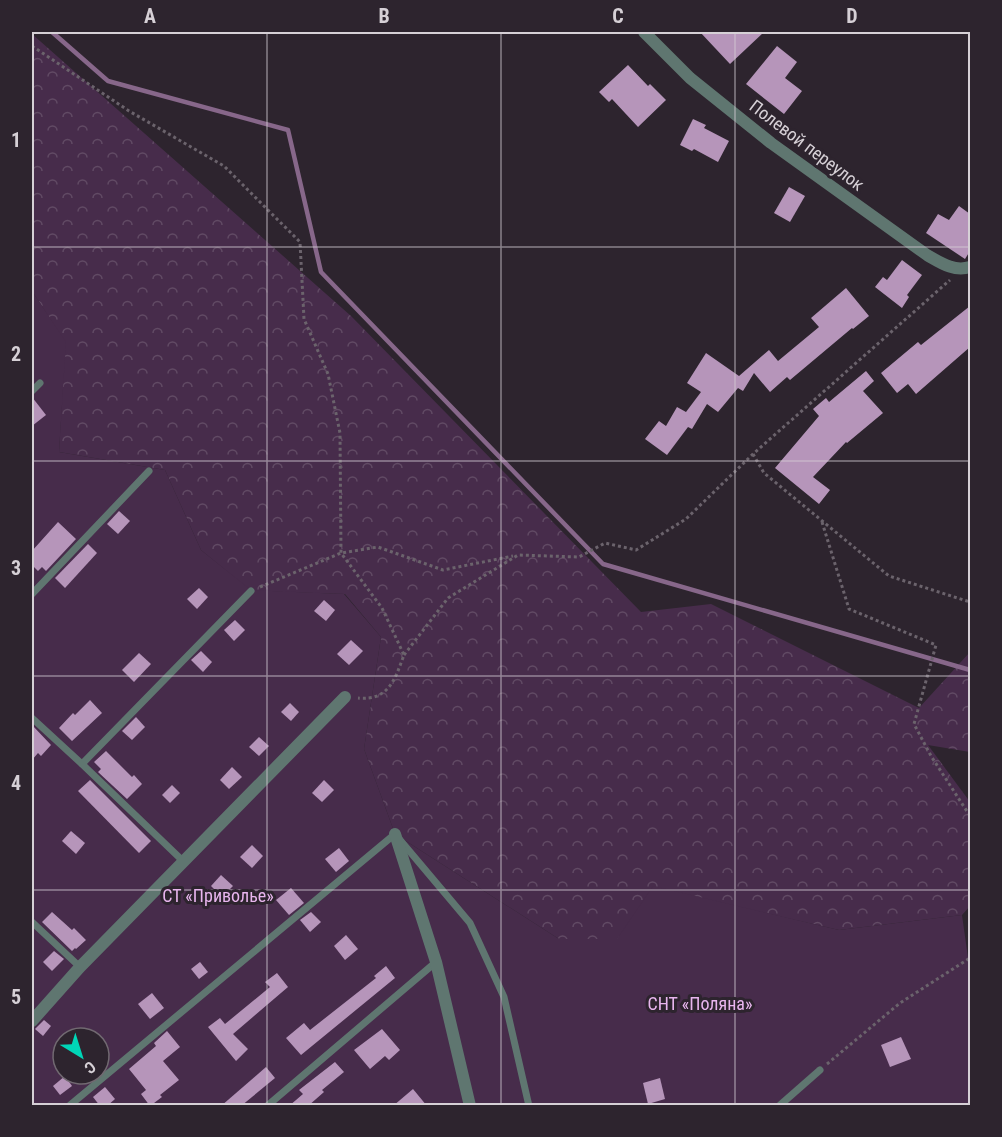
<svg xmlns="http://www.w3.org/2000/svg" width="1002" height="1137" font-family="'Roboto Condensed',sans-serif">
	<defs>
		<pattern id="forest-crowns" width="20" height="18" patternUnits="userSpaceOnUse" patternTransform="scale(1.5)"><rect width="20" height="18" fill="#472c4b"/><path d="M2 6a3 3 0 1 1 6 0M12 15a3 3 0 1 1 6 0" fill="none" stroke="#614a64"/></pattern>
	</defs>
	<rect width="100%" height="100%" fill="#2d242e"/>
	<path fill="url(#forest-crowns)" d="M32,34L351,316L641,612L711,604L919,708L970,652V752L928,745L970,802V906L962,915L839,930L653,887L618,939H559L395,834L364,749L381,637L345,594L251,591L201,550L165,470L59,452L65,342L32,291Z"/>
	<path fill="#472c4b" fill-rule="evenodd" d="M32,291L66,342L59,452L165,470L201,550L251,590L344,594L381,637L364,749L395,834L559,939H617L653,886L839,930L962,915L970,972V1105H32ZM63,1038H99V1074H63Z"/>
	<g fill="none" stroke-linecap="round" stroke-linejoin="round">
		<path stroke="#87678a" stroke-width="4.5" d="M52,32L108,81L288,130L321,272L603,564L970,670"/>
	</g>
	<g fill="#b695ba">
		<path d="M700,32H764L730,64Z"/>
		<path d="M777,46L797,62L785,78L802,91L784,114L746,84Z"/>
		<path d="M628,65L648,86L650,84L666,100L638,127L612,99L609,102L599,92Z"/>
		<path d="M693,119L706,125L704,128L729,141L718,162L694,149L692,151L680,145Z"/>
		<path d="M789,187L805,196L790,222L774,213Z"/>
		<path d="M959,206L970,214V251L965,259L926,233L938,214L949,220Z"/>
		<path d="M902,260L922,275L907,295L909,297L902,308L875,287L883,277L887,280Z"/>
		<path d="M846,288L869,316L853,329L852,328L790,380L787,377L770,392L754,373L743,391L738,388L718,412L707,404L692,429L688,427L667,455L645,439L659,421L666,426L677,407L686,412L701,392L687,383L706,353L739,376L769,350L778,361L819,327L811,318Z"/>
		<path d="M970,306V347L916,394L908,384L897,393L881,373L918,342L921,345Z"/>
		<path d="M866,371L874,381L863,391L883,413L847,443L846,442L813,477L830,490L819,504L775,468L819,416L813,409L826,398L829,402Z"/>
		<path d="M32,397L46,415L32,426Z"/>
		<path d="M119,511L130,521L118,534L107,524Z"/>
		<path d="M58,522L76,539L46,571L42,567L38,571L32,565V551Z"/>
		<path d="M88,544L97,553L65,588L55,578Z"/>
		<path d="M199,588L208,597L197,609L187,599Z"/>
		<path d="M324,600L335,610L326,621L314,611Z"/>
		<path d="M235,620L245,630L234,641L224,630Z"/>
		<path d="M351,640L363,651L349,665L337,654Z"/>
		<path d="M201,651L212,662L203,672L191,660Z"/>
		<path d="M139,653L151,664L134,682L122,670Z"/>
		<path d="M90,700L102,713L72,741L59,728L73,713L75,715Z"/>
		<path d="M290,703L299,712L291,721L281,712Z"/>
		<path d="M136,717L145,727L132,740L122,731Z"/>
		<path d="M32,725L51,745L41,756L38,753L32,760Z"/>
		<path d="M259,737L269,746L259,756L249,747Z"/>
		<path d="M106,751L132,777L134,775L142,784L127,799L98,772L101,769L94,762Z"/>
		<path d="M232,767L242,777L229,789L220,780Z"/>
		<path d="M90,780L151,841L139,853L78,791Z"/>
		<path d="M324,780L334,790L322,802L312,793Z"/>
		<path d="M172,785L180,793L170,803L162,795Z"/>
		<path d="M71,831L85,843L76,854L62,841Z"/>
		<path d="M252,845L263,856L252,868L240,857Z"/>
		<path d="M339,848L349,861L336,872L325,859Z"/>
		<path d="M221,875L233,886L222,897L211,886Z"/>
		<path d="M291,888L304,903L289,915L276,900Z"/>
		<path d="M52,912L72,930L74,928L86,940L76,949L75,948L72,951L42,922Z"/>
		<path d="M311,912L321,922L310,932L300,920Z"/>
		<path d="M346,935L358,949L345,960L334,946Z"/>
		<path d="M54,951L64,959L52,971L43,962Z"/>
		<path d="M200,962L208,972L199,979L191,969Z"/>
		<path d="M386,966L395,978L301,1055L286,1038L304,1023L310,1030L376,978L374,976Z"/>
		<path d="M277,973L288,987L233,1034L248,1049L236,1061L208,1027L220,1018L225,1024L270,987L265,982Z"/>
		<path d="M152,993L164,1008L150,1019L138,1004Z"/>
		<path d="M44,1020L51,1026L43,1036L35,1029Z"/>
		<path d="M382,1029L400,1050L389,1060L385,1056L370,1069L354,1050Z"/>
		<path d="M167,1031L180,1047L163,1061L179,1080L160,1095L162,1097L150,1106L141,1094L146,1090L129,1069L156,1046L154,1043Z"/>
		<path d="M901,1037L911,1059L890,1067L881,1045Z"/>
		<path d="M335,1062L344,1072L322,1090L324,1092L308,1106H289L303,1094L299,1090Z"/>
		<path d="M266,1067L275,1078L241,1106H221Z"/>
		<path d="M65,1076L72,1086L60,1095L53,1086Z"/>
		<path d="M660,1078L665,1099L648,1104L643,1083Z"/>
		<path d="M105,1087L115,1099L107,1106H100L93,1097Z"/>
		<path d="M413,1089L427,1106H393Z"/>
	</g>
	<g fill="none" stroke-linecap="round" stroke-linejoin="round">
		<g stroke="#6b636c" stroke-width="3" stroke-dasharray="3 3" stroke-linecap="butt">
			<path d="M32,46L129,111L224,166L300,242L304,319L328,374L340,433L341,553L382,608L404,655C395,679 389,701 358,698"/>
			<path d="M753,454L764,473L889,576L970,602"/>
			<path d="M822,522L849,609L936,645L914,724L931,756L970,816"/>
			<path d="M260,587L341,553L378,547L443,570L513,556"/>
			<path d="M404,655L448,598L518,555L579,557L605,543L636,550L686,519L753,454L950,280"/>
			<path d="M827,1064L900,1003L970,958"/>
		</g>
		<g stroke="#5f7670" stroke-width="7">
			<path d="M32,391L40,383"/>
			<path d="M32,594L149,471"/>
			<path d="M32,718L82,764"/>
			<path d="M184,862L82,764L251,591"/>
			<path d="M32,922L80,967"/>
			<path d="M69,1106L395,834L470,923L504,997L529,1106"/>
			<path d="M267,1106L436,962"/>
			<path d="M779,1106L820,1070"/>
		</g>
		<g stroke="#5f7670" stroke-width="12">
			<path d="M644,32L690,78L771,143L927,255C941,263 954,272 970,267"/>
			<path d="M395,834L436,962L470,1106"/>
			<path d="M32,1021L80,967L345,697"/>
		</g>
	</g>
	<path fill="none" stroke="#d6d0d6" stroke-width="1.5" stroke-opacity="0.55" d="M267,32V1106M501,32V1106M735,32V1106M32,247H970M32,461H970M32,676H970M32,890H970"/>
	<g text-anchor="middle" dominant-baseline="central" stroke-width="6" stroke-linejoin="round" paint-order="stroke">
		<g font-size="18" fill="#d6d0d6" stroke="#2d242e">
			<text transform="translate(807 145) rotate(37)">Полевой переулок</text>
		</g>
		<g font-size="18" fill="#e8b5ee" stroke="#2d242e">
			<text x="218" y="895">СТ «Приволье»</text>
			<text x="700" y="1003">СНТ «Поляна»</text>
		</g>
	</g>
	<rect width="1002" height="1137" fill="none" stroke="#2d242e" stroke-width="66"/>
	<g transform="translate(81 1056) rotate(142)"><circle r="28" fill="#2d242e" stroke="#716971" stroke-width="1.5"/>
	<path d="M0-4.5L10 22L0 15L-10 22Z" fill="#00d5b7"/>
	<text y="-9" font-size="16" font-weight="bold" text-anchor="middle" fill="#d6d0d6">С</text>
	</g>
	<rect x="33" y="33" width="936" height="1071" fill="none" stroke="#d6d0d6" stroke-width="2"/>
	<g font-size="20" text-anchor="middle" font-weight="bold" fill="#d6d0d6">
		<text x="150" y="23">A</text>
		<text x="384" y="23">B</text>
		<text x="618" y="23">C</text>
		<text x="852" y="23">D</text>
		<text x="16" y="147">1</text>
		<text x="16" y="361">2</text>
		<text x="16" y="575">3</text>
		<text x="16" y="790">4</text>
		<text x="16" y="1004">5</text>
	</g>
</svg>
